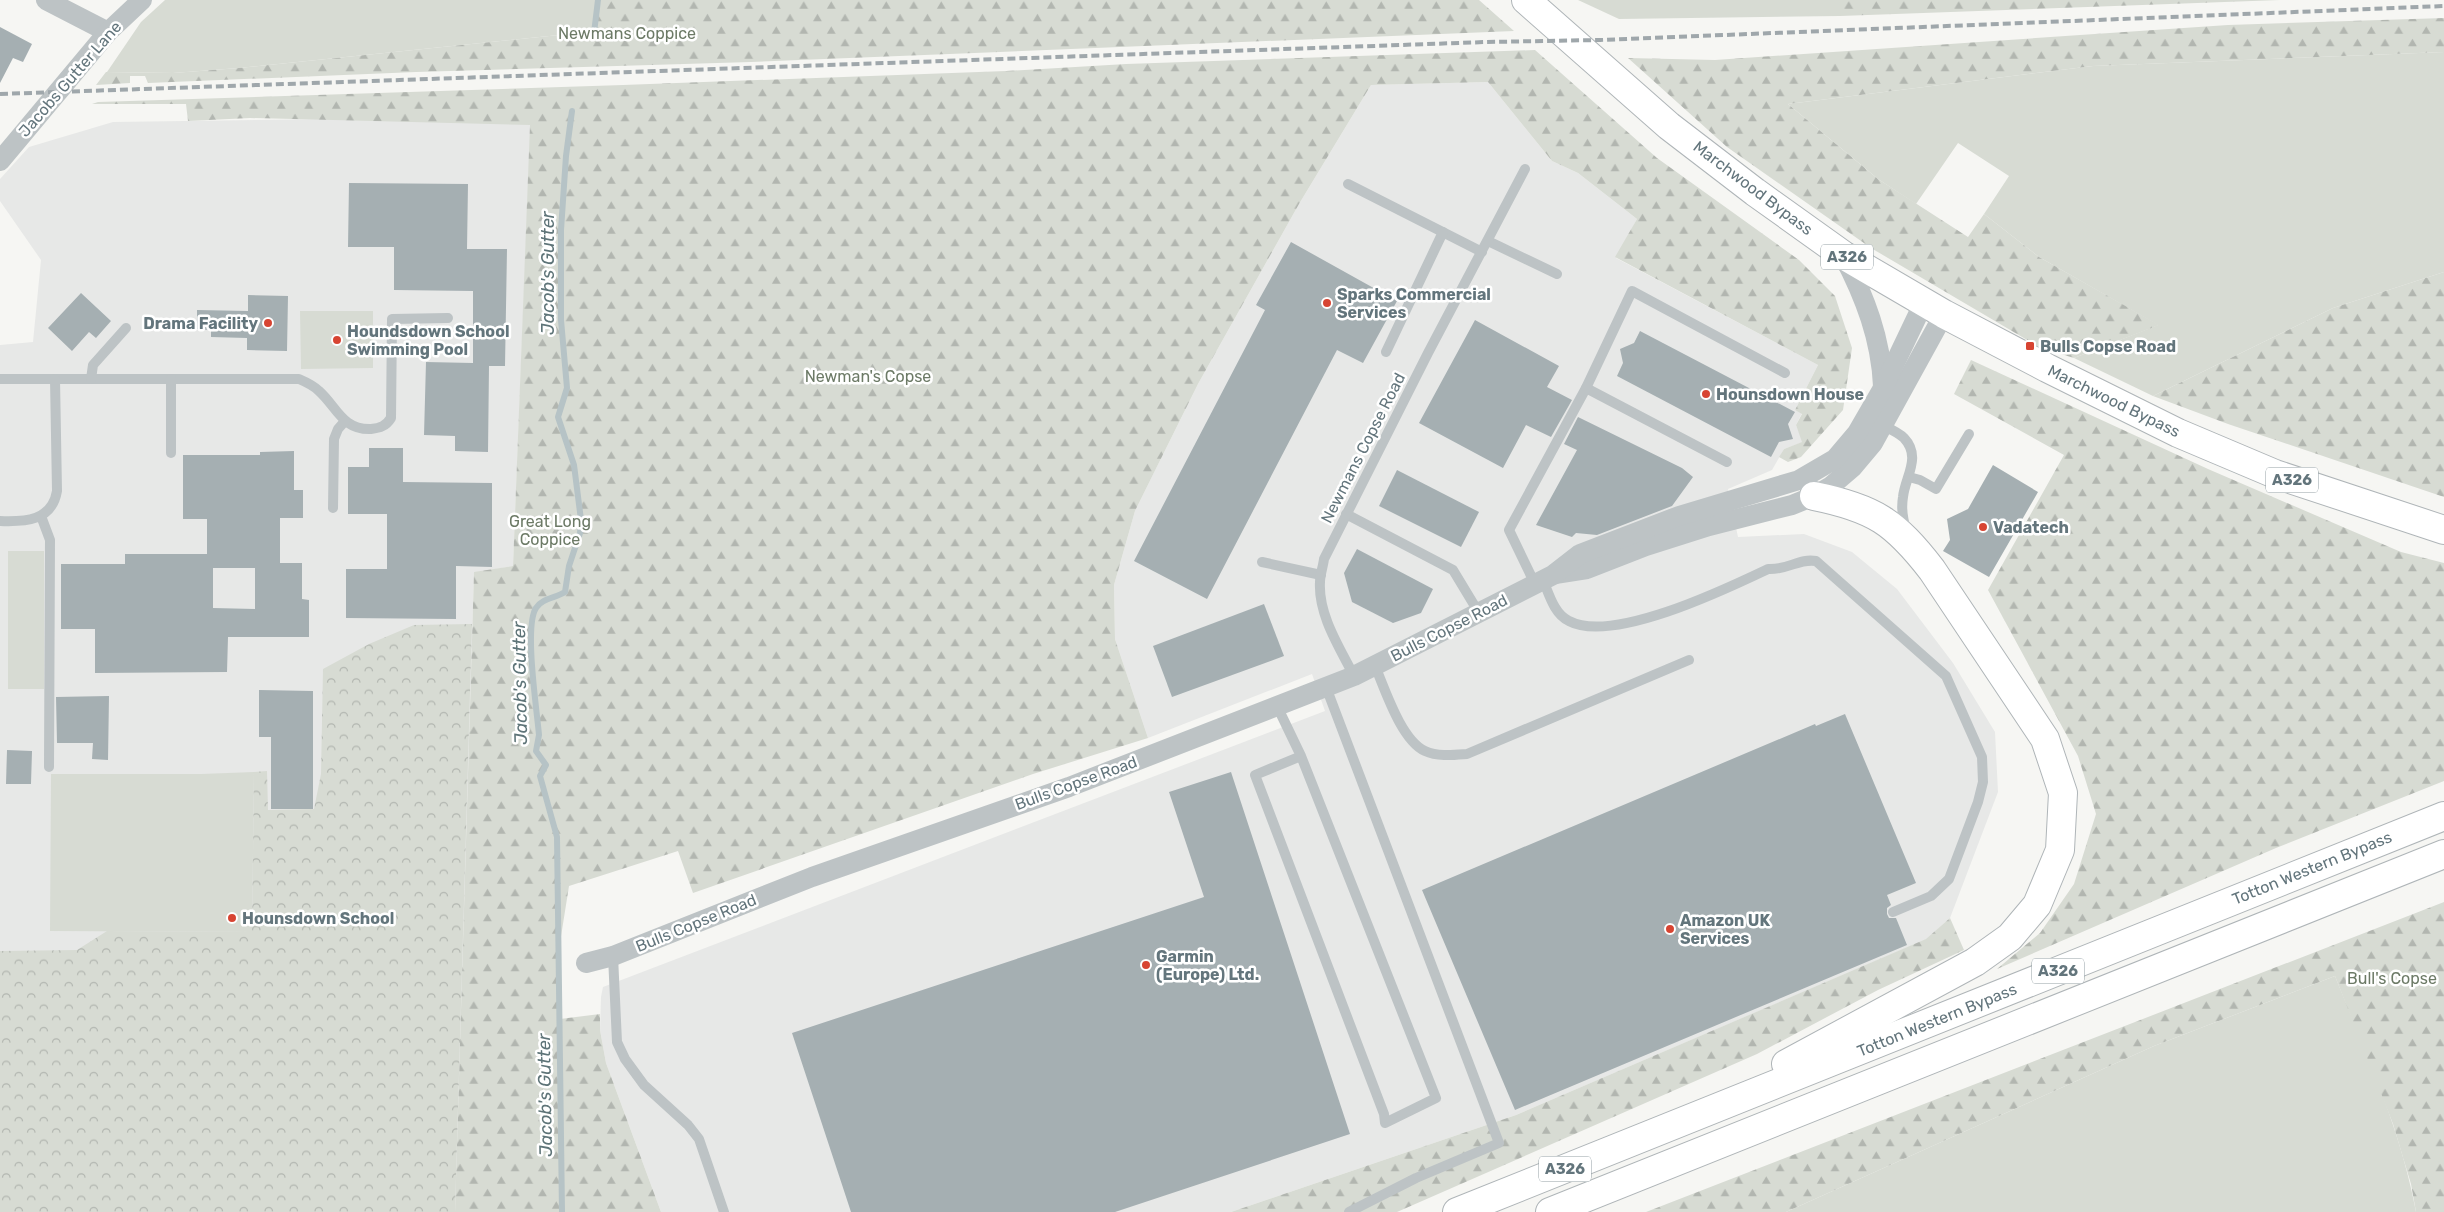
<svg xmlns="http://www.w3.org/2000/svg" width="2444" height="1212" font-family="Rubik,sans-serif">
	<defs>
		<pattern id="forest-firs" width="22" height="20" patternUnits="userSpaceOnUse" patternTransform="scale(1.25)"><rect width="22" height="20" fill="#d7dbd3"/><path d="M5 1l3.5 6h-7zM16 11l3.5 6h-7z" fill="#b2b6b0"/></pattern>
		<pattern id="park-crowns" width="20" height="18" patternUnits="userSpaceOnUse" patternTransform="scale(1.25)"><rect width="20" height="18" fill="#d7dbd3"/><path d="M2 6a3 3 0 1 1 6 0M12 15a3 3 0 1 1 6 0" fill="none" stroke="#b2b6b0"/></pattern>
	</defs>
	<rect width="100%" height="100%" fill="#f6f6f3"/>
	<g fill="#e7e8e7">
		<path d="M1488,82L1552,161L1578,173L1637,219L1616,258L1818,365L1795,410L1802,413L1796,425L1803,442L1784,449L1772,470L1728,489L1738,537L1804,534L1852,552L1897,589L1953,663L1995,732L1998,792L1950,918L1927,939L1516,1115L1231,1212H661L606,1063L600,1030L601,997L603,987L1325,711L1312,674L1148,738L1115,639L1114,585L1135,511L1198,384L1299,204L1371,85Z"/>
		<path d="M531,116L513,566L474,573L455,1212H0V345L33,342L41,260L0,201V179L29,147L113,122Z"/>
	</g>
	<g fill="#d7dbd3">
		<path d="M165,0H601L591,36L559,35L239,68L173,73L107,72L141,22Z"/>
		<path d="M1578,0H1840V16L1619,19Z"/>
		<path d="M2444,52V272L2333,308L2153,396L2074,358L2158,325L2039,257L1984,214L2009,176L1958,143L1916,204L1878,179L1788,104L2093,66Z"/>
		<path d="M300,311H373V368L301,369Z"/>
		<rect x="8" y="551" width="36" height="138"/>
		<path d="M254,772L252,932L50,931L51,774H201Z"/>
		<path d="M2335,976C2366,1053 2401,1130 2416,1212H1786L2154,1046Z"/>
	</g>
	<g fill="url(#forest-firs)">
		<path d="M601,0H1479L1514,31L751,62L416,72L148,83L145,76H130V83L96,85L106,72L173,73L239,68L559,35L591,36Z"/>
		<path d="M1840,0H2280L1840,16Z"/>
		<path d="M2444,18V52L2093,66L1788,104L1878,179L1968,237L1984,214L2039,257L2159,325L2074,358L2041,348L1871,248L1727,147L1628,58L1715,60L2228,25Z"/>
		<path d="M1535,50L1657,158L1799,260L1835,296L1852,348L1843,410L1801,457L1788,462L1779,457L1784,449L1802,442L1796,425L1802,414L1795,410L1818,365L1615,257L1637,219L1578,173L1552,161L1488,82L1371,85L1299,204L1198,384L1135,511L1114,585L1115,639L1148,738L1033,774L693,893L678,851L569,886L559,949L560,1019L600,1014V1030L606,1063L661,1212H455L474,572L513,566L530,125L250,118L188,121L186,104H92L98,102L623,85L1006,71L1126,64Z"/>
		<path d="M2444,272V497L2228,424L2153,396L2333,308Z"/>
		<path d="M1971,360L2208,469L2401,552L2444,563V781L2276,848L1997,969L2040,933L2074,884L2096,814L2078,756L1988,590L2064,455L1954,394Z"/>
		<path d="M2444,902V1212H2416L2411,1184L2393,1124L2335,976L2154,1046L1786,1212H1646Z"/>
		<path d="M1950,918L1964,950L1878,990L1757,1054L1397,1212H1231L1516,1115L1926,939Z"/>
	</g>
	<path fill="url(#park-crowns)" d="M472,624L455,1212H0V951L77,950L107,931L252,932L254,772L267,771L268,810L314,809L321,774L323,669L369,644L414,625Z"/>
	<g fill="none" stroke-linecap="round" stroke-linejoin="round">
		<g stroke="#b6c3c6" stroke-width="6">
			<path d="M594,33L598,0"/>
			<path d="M562,1212L557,837L540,776L546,765L536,751L539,735C537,711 524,626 536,608C542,598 556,598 565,592L569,566L580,533L581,520L574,465L558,417L567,388L561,320V230L566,156L572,111"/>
		</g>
	</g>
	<g fill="#a5afb2" fill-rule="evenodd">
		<path d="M0,27L32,44L23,62L13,58L0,83Z"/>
		<path d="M349,183L468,184L467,249H507L505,366H489L488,452L455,451V436L424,435L426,362L473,363V291L394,290V247H348Z"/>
		<path d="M1291,242L1397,301L1363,363L1337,350L1207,599L1134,561L1265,310L1256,305Z"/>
		<path d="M81,293L111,321L96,338L89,332L72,351L48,328Z"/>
		<path d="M248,295L288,296L287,351L247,350V338L211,337V330L197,329V310L248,311Z"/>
		<path d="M1475,320L1559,366L1547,387L1572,400L1551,437L1526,425L1503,468L1419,423Z"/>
		<path d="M1640,331L1795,412L1788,424L1793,439L1779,442L1771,457L1617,376L1623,363L1620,349L1634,343Z"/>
		<path d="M1578,417L1682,468L1693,477L1672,506L1597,535L1576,533L1572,537L1536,525L1577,450L1564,444Z"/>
		<path d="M369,448H403V482L492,483V567L456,566V619L346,618V569H387V514H348V467H369Z"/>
		<path d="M294,451V490H303V518H280V563H302V599L309,600V637H228L227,672L95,673V629H61V564H125V554H207V519H183V455H260V452ZM213,568H255V609L213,608Z"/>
		<path d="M1993,465L2038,492L1989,577L1943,551L1950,540L1947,519L1968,509Z"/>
		<path d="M1397,470L1479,512L1461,547L1379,506Z"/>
		<path d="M1357,549L1433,589L1421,613L1393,623L1352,602L1344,573Z"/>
		<path d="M1264,604L1284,656L1172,697L1153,646Z"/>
		<path d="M259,690L313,691V809H271V737H259Z"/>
		<path d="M109,696L108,760L92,759L93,743H57L56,697Z"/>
		<path d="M1845,714L1916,883L1887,895L1891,905L1887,908V914L1889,918H1896L1907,945L1515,1110L1422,890L1815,724L1816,726Z"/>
		<path d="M7,750L32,751L31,784H6Z"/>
		<path d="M1231,772L1350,1134L1115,1212H851L792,1033L1204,897L1169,792Z"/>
	</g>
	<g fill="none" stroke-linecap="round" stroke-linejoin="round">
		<defs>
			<g id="primary">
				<path d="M1526,0L1669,126L1755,192L1843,255L1944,314L2047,368L2178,433L2275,474L2444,530"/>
				<path d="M1786,1064L1975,962L2010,937L2037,905L2060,850L2063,793L2045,739L1932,570C1895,522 1874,508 1814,496"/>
				<path d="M1457,1212L2444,816"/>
				<path d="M1550,1212L2444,854"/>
			</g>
		</defs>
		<use href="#primary" stroke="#afb5b8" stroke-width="30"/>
		<g stroke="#bdc3c5" stroke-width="10">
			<path d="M1348,184L1482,252"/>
			<path d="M1488,241L1557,274"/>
			<path d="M1386,352L1443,232"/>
			<path d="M0,379H299C306,382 313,385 319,391C337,407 342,430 371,429C380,428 386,426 391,418L392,319L448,318"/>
			<path d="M91,379L93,365L126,328"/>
			<path d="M171,379V453"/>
			<path d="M1586,388L1727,462"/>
			<path d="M1880,424C1888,428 1898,432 1904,438C1922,457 1905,477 1903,497C1901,509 1903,521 1907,532"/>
			<path d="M1909,477L1920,480L1936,489L1969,434"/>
			<path d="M333,508L334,439L338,429L345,421"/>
			<path d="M1346,514L1453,570L1479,613"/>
			<path d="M41,516L50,540L49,767"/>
			<path d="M0,521C25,522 52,521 57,491L55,379"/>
			<path d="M1262,562L1321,575"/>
			<path d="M1543,580C1549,594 1554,614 1569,621C1612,644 1726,589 1768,569C1789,570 1799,558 1816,561L1946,676L1982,757L1983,782L1978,802L1949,879L1931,896L1893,912"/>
			<path d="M1535,584L1509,530L1586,388L1632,291L1785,373"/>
			<path d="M1375,666C1385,689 1401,740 1425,751C1438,757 1454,755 1467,754L1689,660"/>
			<path d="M1354,676C1340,648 1318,615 1320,582C1320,575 1323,567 1324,559L1428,353L1525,169"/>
			<path d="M1326,687L1499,1143L1416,1178L1349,1212"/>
			<path d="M1277,706L1301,756L1255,775L1384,1114L1385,1123L1436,1098L1301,756"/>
			<path d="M613,956L617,1042L625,1059L644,1085L688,1125L699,1139L724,1212"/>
		</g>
		<g stroke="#bdc3c5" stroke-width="20">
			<path d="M46,0L108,32"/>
			<path d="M0,161L108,32L142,0"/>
			<path d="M1843,255C1865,297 1881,339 1883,386"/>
			<path d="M1555,574L1587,569L1646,546L1709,526L1792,505L1814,496L1831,486L1852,468L1873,443L1944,314"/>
			<path d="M586,963L613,956L812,877L1069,787L1354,676L1553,575L1580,554L1679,516L1799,480L1835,459L1857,433L1883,388L1924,302"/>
		</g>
		<use href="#primary" stroke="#fff" stroke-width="28"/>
		<path stroke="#9fa7ab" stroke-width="4" stroke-dasharray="8 4" stroke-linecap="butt" d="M0,94L1486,42L1600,40L2444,6"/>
	</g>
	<g fill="#d74432" stroke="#fff" stroke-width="2">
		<circle cx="1327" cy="303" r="5"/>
		<circle cx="268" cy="323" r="5"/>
		<circle cx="337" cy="340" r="5"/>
		<rect x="2025" y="341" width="10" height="10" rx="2.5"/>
		<circle cx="1706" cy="394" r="5"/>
		<circle cx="1983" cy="527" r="5"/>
		<circle cx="232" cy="918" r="5"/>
		<circle cx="1670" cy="929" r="5"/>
		<circle cx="1146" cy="965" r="5"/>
	</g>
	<g text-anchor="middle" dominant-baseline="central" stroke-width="5" stroke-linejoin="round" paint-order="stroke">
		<g fill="#fff" stroke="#929ea3" stroke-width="1">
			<rect x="1821" y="244.5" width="52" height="25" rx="4"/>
			<rect x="2266" y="467.5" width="52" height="25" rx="4"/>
			<rect x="2032" y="958.5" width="52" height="25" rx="4"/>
			<rect x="1539" y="1156.5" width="52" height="25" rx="4"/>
		</g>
		<g font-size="15" font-weight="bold" fill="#63757c">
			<text x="1847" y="257">A326</text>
			<text x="2292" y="480">A326</text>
			<text x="2058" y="971">A326</text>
			<text x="1565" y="1169">A326</text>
		</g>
		<g font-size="16" fill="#6c7a66" stroke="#fff">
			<text x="627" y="33">Newmans Coppice</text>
			<text x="868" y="376">Newman's Copse</text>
			<text x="550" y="521">Great Long<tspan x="550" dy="18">Coppice</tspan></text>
			<text x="2392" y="978">Bull's Copse</text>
		</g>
		<g font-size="16" fill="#63757c" stroke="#fff">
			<text transform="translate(70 79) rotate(-49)">Jacobs Gutter Lane</text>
			<text transform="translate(1753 188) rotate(37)">Marchwood Bypass</text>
			<text transform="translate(2114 401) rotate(26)">Marchwood Bypass</text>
			<text transform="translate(1363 448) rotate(-63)">Newmans Copse Road</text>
			<text transform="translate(1449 628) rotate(-27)">Bulls Copse Road</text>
			<text transform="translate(1076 783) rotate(-20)">Bulls Copse Road</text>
			<text transform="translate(2312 868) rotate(-22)">Totton Western Bypass</text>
			<text transform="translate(696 923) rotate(-22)">Bulls Copse Road</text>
			<text transform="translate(1937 1020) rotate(-22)">Totton Western Bypass</text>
		</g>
		<g font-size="16" font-weight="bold" fill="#63757c" stroke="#fff" text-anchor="start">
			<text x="1337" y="294">Sparks Commercial<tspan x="1337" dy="18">Services</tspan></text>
			<text x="258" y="323" text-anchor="end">Drama Facility</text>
			<text x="347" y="331">Houndsdown School<tspan x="347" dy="18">Swimming Pool</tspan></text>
			<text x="2040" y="346">Bulls Copse Road</text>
			<text x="1716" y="394">Hounsdown House</text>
			<text x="1993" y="527">Vadatech</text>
			<text x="242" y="918">Hounsdown School</text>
			<text x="1680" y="920">Amazon UK<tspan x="1680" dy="18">Services</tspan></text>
			<text x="1156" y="956">Garmin<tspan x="1156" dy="18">(Europe) Ltd.</tspan></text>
		</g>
		<g font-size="18" font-style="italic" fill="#5e7478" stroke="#fff">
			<text transform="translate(548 273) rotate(-90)">Jacob's Gutter</text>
			<text transform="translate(520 683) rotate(-91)">Jacob's Gutter</text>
			<text transform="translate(545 1095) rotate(-91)">Jacob's Gutter</text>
		</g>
	</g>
</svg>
